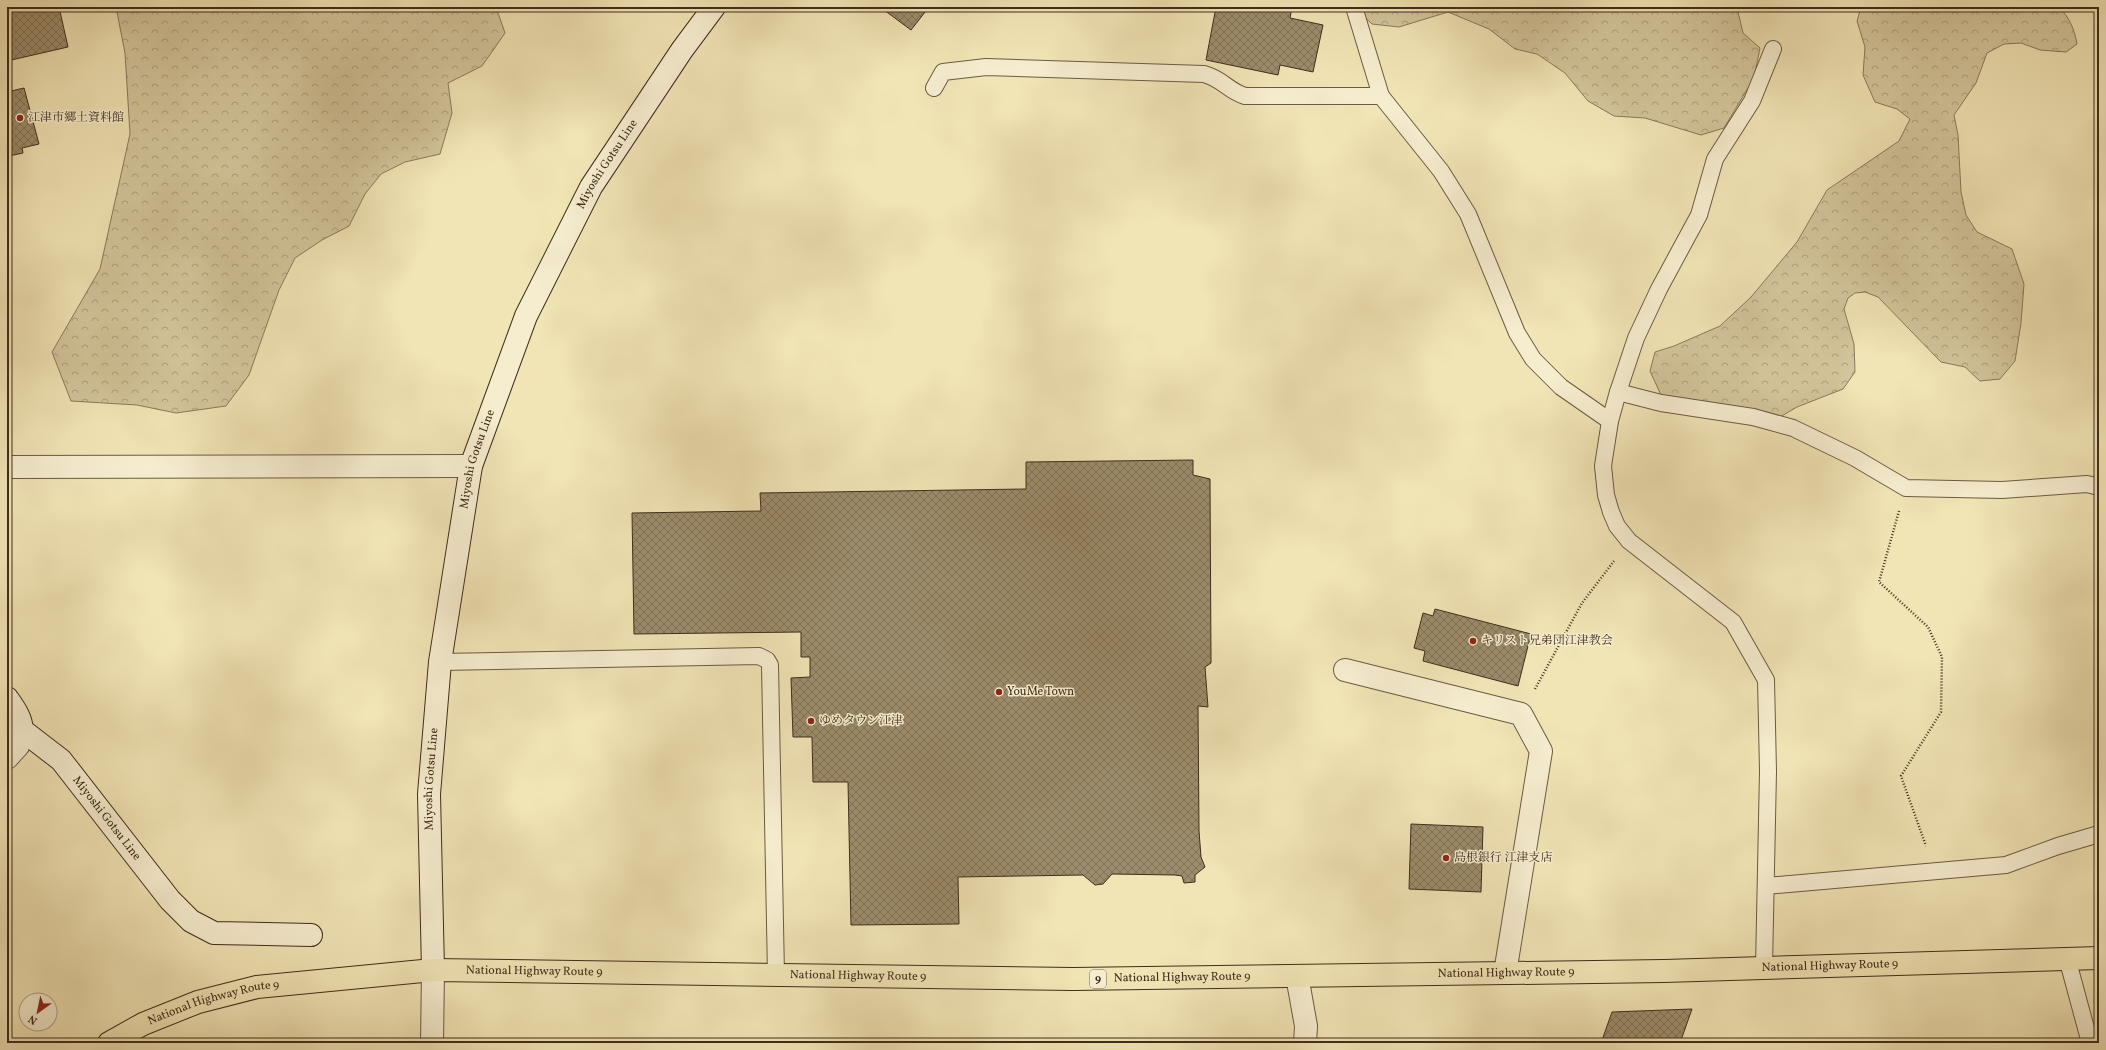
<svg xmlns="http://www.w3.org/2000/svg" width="2106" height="1050" font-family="Vollkorn,'Noto Serif JP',serif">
	<defs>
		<pattern id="forest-crowns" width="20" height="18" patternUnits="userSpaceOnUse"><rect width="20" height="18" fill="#d3c59b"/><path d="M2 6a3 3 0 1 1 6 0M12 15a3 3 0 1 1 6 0" fill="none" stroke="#ada07e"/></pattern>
		<pattern id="building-cross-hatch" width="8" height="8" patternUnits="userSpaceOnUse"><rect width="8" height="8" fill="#9c8c6b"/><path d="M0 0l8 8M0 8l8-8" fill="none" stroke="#817357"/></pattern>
	</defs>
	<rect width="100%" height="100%" fill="#f1e4b5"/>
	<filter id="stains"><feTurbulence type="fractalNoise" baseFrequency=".005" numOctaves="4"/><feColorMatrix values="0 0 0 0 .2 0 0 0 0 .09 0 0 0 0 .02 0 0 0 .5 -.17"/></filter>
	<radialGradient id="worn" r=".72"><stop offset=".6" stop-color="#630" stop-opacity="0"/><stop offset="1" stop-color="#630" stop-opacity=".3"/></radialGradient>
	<g fill="url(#forest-crowns)" stroke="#8a795a">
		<path d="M116,7H496L505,33L482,66L448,83L452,113L440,154L405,162L381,174L365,194L349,226L322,240L295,258L279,290L249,375L226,406L176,413L137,405L71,401L52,352L100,269L130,134L125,53Z"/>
		<path d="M1354,7H1741L1738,12L1743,33L1760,48L1754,78L1724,128L1701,135L1645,118L1614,116L1588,101L1565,73L1537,54L1515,49L1489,29L1448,12L1399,27L1372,24Z"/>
		<path d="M1861,7H2058C2069,15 2075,31 2077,44L2066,52L2040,50L2021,43L2004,44L1987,53L1976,83L1954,115L1958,135L1961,192L1966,215L1977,232L2012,249L2024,284L2021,323L2015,361L2000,379L1980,381L1965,367L1941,362L1878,297L1865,292L1855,293L1848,298L1844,309L1854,344L1855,372L1843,389L1797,407L1780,417L1661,395L1650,371L1655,352L1674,346L1720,326L1751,297L1797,242L1827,190L1899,141L1910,119L1897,109L1875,102L1863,75L1865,47L1857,21Z"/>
	</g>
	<g fill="url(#building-cross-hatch)" stroke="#402d1a">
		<path d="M7,7H59L68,47L7,61Z"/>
		<path d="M880,7H929L911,30Z"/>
		<path d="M1216,7H1292L1290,18L1323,25L1313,72L1280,65L1278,75L1206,60Z"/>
		<path d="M24,88L39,144L22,148L23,153L9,156L7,151V92Z"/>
		<path d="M1193,460V475L1210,479L1211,663L1205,667L1208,707L1198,706L1199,831L1201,857L1205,867L1195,875V882L1184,883L1182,876L1175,875L1112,874L1103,884L1095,885L1083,875L958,877L959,924L851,925L848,782H813L812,737H793L791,678L810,677V657H801V632L634,634L632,513L761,511L760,493L1026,489V462Z"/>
		<path d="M1435,609L1531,634L1518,686L1423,661L1425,651L1414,648L1423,613L1433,616Z"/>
		<path d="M1411,824L1483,827L1481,892L1409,889Z"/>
		<path d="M1692,1009L1680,1043H1601L1612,1012Z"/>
	</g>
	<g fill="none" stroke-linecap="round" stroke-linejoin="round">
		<defs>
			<g id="service">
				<path d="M1354,7L1381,96L1441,171L1468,214L1517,333L1533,359L1561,387L1610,421"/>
				<path d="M934,88L943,72L986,67L1204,74C1223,79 1228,91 1245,96H1381"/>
				<path d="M1618,392L1661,403L1753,417L1793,428L1855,458L1906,488L2002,490L2087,484L2099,487"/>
				<path d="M440,662L759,656L767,660L770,665L776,975"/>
				<path d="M1766,886L2006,865L2058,846L2099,834"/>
				<path d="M2067,958L2090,1043"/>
				<path d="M1764,967L1768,771L1766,680L1733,622L1629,541L1617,526L1611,512L1606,495L1603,466L1610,421L1618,392L1636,338L1659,289L1699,215L1715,159L1752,101L1773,49"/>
			</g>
			<g id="minor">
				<path d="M1345,670L1521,714L1541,751L1505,973"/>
				<path d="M1297,976L1306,1026L1305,1043"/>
			</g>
			<g id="tertiary">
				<path d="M7,467L471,466"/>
				<path d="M7,758L18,746L22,730"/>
				<path d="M432,1043L433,970"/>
			</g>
			<g id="secondary">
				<path id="s1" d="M7,698C14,708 21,717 22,730L61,760L170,900L191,921L214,933L311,935"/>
				<path id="s2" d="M433,970L429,794L440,662L471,466L526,316L591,187L682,50L714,7"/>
			</g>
			<g id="trunk">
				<path id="s3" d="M109,1043L143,1024L198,1002L257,987L433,970L1073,979L1664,971L2099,958"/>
			</g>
		</defs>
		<use href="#service" stroke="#6c5b41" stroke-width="18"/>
		<use href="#minor" stroke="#6c5b41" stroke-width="24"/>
		<use href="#tertiary" stroke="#6c5b41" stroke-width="24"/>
		<use href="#secondary" stroke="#402d1a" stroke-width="24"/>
		<use href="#trunk" stroke="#402d1a" stroke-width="24"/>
		<g stroke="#402d1a" stroke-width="2.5" stroke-dasharray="1 2" stroke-linecap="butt">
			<path d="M1899,511L1879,582L1928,627L1942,657L1941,712L1901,776L1926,846"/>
			<path d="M1535,689L1582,603L1614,561"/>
		</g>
		<use href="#service" stroke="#f6edcf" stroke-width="16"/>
		<use href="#minor" stroke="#f6edcf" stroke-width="22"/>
		<use href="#tertiary" stroke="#f6edcf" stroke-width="22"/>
		<use href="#secondary" stroke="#f6edcf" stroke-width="22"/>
		<use href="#trunk" stroke="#f1e4b5" stroke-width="22"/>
	</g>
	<g fill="#8f2418" stroke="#f6edcf" stroke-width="1.5">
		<circle cx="20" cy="118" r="4"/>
		<circle cx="1473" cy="641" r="4"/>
		<circle cx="999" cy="692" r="4"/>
		<circle cx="811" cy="721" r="4"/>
		<circle cx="1446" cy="858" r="4"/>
	</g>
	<g text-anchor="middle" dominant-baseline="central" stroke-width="3" stroke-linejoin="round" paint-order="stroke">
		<rect fill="#f6edcf" stroke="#776750" stroke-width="1" x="1090" y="970" width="16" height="18" rx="3"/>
		<g font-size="11" font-weight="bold" fill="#402d1a">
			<text x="1098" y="979">9</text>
		</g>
		<g font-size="12" fill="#402d1a" stroke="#f6edcf" text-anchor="start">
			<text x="28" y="118">江津市郷土資料館</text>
			<text x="1481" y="641">キリスト兄弟団江津教会</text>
			<text x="1007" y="692">YouMe Town</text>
			<text x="819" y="721">ゆめタウン江津</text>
			<text x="1454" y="858">島根銀行 江津支店</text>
		</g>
		<g font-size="12" fill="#402d1a" stroke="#f6edcf">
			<text stroke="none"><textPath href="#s2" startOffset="839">Miyoshi Gotsu Line</textPath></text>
			<text stroke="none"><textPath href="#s2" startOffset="515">Miyoshi Gotsu Line</textPath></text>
			<text stroke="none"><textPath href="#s2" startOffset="191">Miyoshi Gotsu Line</textPath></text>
			<text stroke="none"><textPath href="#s1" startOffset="159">Miyoshi Gotsu Line</textPath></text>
			<text stroke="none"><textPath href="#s3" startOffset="1733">National Highway Route 9</textPath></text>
			<text stroke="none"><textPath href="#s3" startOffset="437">National Highway Route 9</textPath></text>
			<text stroke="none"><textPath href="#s3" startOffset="1409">National Highway Route 9</textPath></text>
			<text stroke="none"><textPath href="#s3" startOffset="761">National Highway Route 9</textPath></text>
			<text stroke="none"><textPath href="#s3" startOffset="1085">National Highway Route 9</textPath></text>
			<text stroke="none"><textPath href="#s3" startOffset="113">National Highway Route 9</textPath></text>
		</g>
	</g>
	<rect width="2106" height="1050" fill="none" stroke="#f1e4b5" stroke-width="24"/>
	<rect x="8" y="8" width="2090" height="1034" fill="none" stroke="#402d1a" stroke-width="2"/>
	<rect x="12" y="12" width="2082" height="1026" fill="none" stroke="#402d1a"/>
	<g transform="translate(38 1012) rotate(213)"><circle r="19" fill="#f6edcf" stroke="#ada087"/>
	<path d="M0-3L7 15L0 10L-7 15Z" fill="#8f2418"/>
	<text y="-6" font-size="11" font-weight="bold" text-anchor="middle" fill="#402d1a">N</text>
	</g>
	<rect width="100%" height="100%" filter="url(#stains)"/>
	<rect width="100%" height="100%" fill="url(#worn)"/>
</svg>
